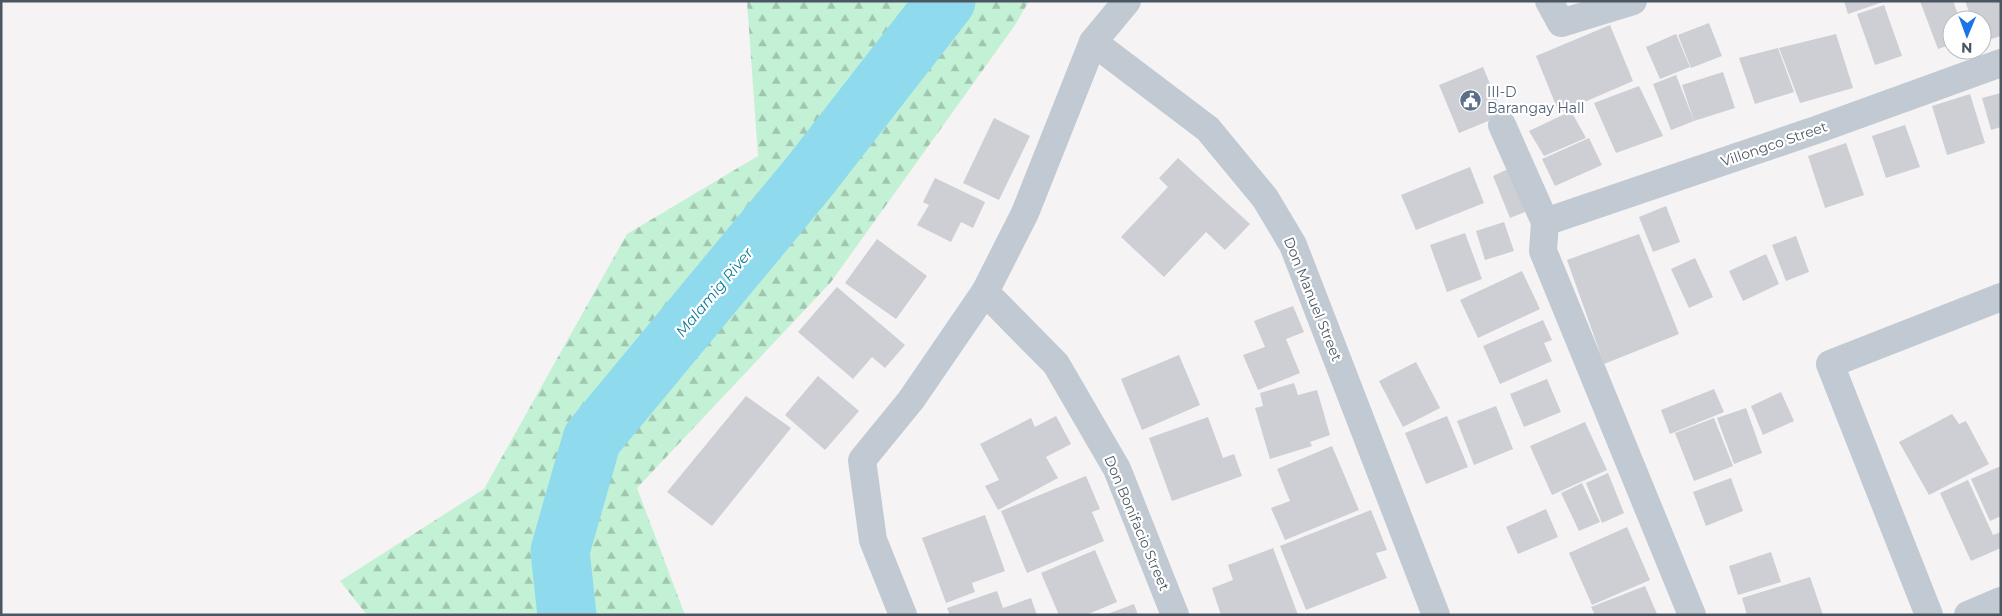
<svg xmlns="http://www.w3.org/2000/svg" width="2002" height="616" font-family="Montserrat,sans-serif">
	<defs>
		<pattern id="forest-firs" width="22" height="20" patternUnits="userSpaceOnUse" patternTransform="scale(1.25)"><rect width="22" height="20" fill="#c3f1d5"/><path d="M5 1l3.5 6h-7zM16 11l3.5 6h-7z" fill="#a0c6b0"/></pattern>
	</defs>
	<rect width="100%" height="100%" fill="#f5f3f3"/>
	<path fill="url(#forest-firs)" d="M747,1H1029L1015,25L831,282L637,488L685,615H367L340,581L484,489L627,234L758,156Z"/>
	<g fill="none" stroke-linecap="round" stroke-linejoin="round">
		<path stroke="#90daee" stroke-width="59" d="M567,615L560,551L592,439L809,177L946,1"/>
	</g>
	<g fill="#cdcfd5">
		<path d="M1844,1H1883V2L1848,14Z"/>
		<path d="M1920,1H1953L1960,20H1952V44L1938,49Z"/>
		<path d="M1965,1H2001V36L1982,42V20H1972Z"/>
		<path d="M1884,5L1902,56L1875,65L1857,14Z"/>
		<path d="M1709,23L1722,56L1691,68L1678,35Z"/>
		<path d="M1610,25L1633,81L1559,113L1536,56Z"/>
		<path d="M1676,34L1690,67L1660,79L1646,47Z"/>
		<path d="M1836,34L1853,88L1800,103L1779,48Z"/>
		<path d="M1778,48L1794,92L1755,104L1739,58Z"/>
		<path d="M1483,67L1503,115L1459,133L1439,85Z"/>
		<path d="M1723,72L1735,108L1694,121L1682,85Z"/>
		<path d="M1676,75L1694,121L1671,130L1653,84Z"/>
		<path d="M1639,86L1663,136L1616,153L1594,103Z"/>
		<path d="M2001,93V127L1991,130L1982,98Z"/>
		<path d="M1970,94L1985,143L1947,155L1932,106Z"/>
		<path d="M1571,111L1586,138L1544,156L1529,131Z"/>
		<path d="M994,118L1030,136L999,200L963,183Z"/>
		<path d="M1905,125L1920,167L1886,178L1872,136Z"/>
		<path d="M1589,138L1602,165L1555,186L1542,159Z"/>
		<path d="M1846,143L1864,195L1825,208L1808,156Z"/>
		<path d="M1178,158L1250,224L1225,250L1206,232L1164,277L1121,237L1168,187L1159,178Z"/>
		<path d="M1470,167L1484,203L1416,230L1401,195Z"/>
		<path d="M1510,168L1527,211L1510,218L1493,176Z"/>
		<path d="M935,178L985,202L973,228L961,222L951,242L917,225L929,205L923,202Z"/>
		<path d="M1666,206L1680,242L1653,252L1639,217Z"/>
		<path d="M1504,222L1514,251L1485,260L1476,231Z"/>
		<path d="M1465,233L1482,279L1447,292L1430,245Z"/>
		<path d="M1639,234L1679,334L1604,364L1567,260Z"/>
		<path d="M1796,236L1809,272L1786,281L1772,245Z"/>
		<path d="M877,239L927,276L896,319L845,283Z"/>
		<path d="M1766,254L1779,284L1743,301L1729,271Z"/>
		<path d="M1695,258L1713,297L1689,308L1671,269Z"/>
		<path d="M1522,271L1540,309L1478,338L1460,300Z"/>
		<path d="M837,287L905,345L885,368L872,357L853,379L798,332Z"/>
		<path d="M1293,306L1304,332L1286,339L1300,373L1258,390L1243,355L1265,347L1254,321Z"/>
		<path d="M1543,320L1552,340L1544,343L1552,361L1500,384L1483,346Z"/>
		<path d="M1179,355L1200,405L1142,430L1121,379Z"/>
		<path d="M1416,362L1440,408L1403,427L1379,381Z"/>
		<path d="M818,376L859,411L825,450L785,415Z"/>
		<path d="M1547,379L1561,412L1524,427L1510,394Z"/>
		<path d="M1294,383L1298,395L1317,390L1330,435L1310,442L1312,446L1270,459L1255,408L1263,406L1260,393Z"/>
		<path d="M1714,389L1724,412L1670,434L1661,410Z"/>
		<path d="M1781,392L1794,421L1763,435L1751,406Z"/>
		<path d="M746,396L791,428L712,526L667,492Z"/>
		<path d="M1496,406L1513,449L1474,465L1457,421Z"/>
		<path d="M1746,408L1762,453L1734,464L1717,418Z"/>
		<path d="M1952,414L1959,424L1966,421L1989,464L1929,495L1899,442Z"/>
		<path d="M1056,416L1071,444L1046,457L1058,478L998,510L985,486L999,480L980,444L1031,418L1035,427Z"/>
		<path d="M1447,416L1468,467L1426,484L1405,433Z"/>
		<path d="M1208,417L1223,458L1234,454L1242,476L1172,501L1149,438Z"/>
		<path d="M1714,418L1733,466L1694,481L1675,433Z"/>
		<path d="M1585,422L1607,470L1552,495L1530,446Z"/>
		<path d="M1332,446L1359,510L1285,540L1271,508L1290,501L1277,469Z"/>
		<path d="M2001,466V516L1990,521L1971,479Z"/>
		<path d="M1608,473L1624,513L1602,523L1586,483Z"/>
		<path d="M1086,476L1100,509L1092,512L1104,541L1027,573L1001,511Z"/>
		<path d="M1731,478L1743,511L1706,526L1693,492Z"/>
		<path d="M1968,480L1993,535L2001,532V548L1971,561L1940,493Z"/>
		<path d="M1582,483L1600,522L1579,531L1561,493Z"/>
		<path d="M1546,509L1558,537L1518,554L1506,527Z"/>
		<path d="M1371,510L1387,550L1376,553L1387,578L1306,610L1280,546Z"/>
		<path d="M985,515L1005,571L972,583L975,592L946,603L922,538Z"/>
		<path d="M1627,527L1650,580L1592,605L1569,553Z"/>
		<path d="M1273,548L1298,615H1221L1212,588L1233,580L1228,565Z"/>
		<path d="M1095,550L1117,602L1086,615H1059L1041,573Z"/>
		<path d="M1771,552L1781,582L1738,595L1729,566Z"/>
		<path d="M1810,577L1823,615H1747L1742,598Z"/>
		<path d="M1645,586L1657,614L1595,615L1591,607Z"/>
		<path d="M997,591L1003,608L1031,598L1037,615H950L947,608Z"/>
		<path d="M1134,604L1138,615H1105Z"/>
	</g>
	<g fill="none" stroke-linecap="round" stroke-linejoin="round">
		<g stroke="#c1cad2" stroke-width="28">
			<path d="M1549,1L1561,23L1633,1"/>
			<path d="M1093,42L1208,129L1265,198L1293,245L1436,615"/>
			<path d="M1502,125L1545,222L1543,251L1692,615"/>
			<path d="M1545,222L1816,130L2001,63"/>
			<path d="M985,292L1056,364L1117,469L1175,615"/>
			<path d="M903,615L873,540L862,460L911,400L985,292L1025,213L1093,42L1127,1"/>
			<path d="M1929,615L1830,364L2001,297"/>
			<path d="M1968,615L2001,601"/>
		</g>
	</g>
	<defs>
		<symbol id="civic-disc" viewBox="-11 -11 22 22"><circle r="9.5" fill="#5c6f8a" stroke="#fff"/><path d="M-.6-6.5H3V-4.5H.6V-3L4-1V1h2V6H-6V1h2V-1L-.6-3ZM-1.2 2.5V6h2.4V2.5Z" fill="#fff"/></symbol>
	</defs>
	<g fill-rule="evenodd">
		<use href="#civic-disc" x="1458" y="88" width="25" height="25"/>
	</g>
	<g text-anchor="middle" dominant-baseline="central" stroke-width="4.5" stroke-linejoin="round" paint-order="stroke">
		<g font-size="14" fill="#4e5e75" stroke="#fff" text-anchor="start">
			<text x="1487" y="92">III-D<tspan x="1487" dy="16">Barangay Hall</tspan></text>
		</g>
		<g font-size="14" fill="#4a5661" stroke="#fff">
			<text transform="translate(1774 144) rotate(-19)">Villongco Street</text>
			<text transform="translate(1313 299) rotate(68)">Don Manuel Street</text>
			<text transform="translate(1137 523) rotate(67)">Don Bonifacio Street</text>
		</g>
		<g font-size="15" font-style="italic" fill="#0c7c9b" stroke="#fff">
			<text transform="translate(714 292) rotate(-50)">Malamig River</text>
		</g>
	</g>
	<rect width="2002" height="616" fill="none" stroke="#4a5661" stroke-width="5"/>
	<g transform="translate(1967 35) rotate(181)"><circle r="24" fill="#ffffff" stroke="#b7bbc0"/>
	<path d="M0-4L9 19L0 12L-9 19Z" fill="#1a73e8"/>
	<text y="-8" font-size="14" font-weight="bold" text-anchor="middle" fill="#4a5661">N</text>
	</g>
</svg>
